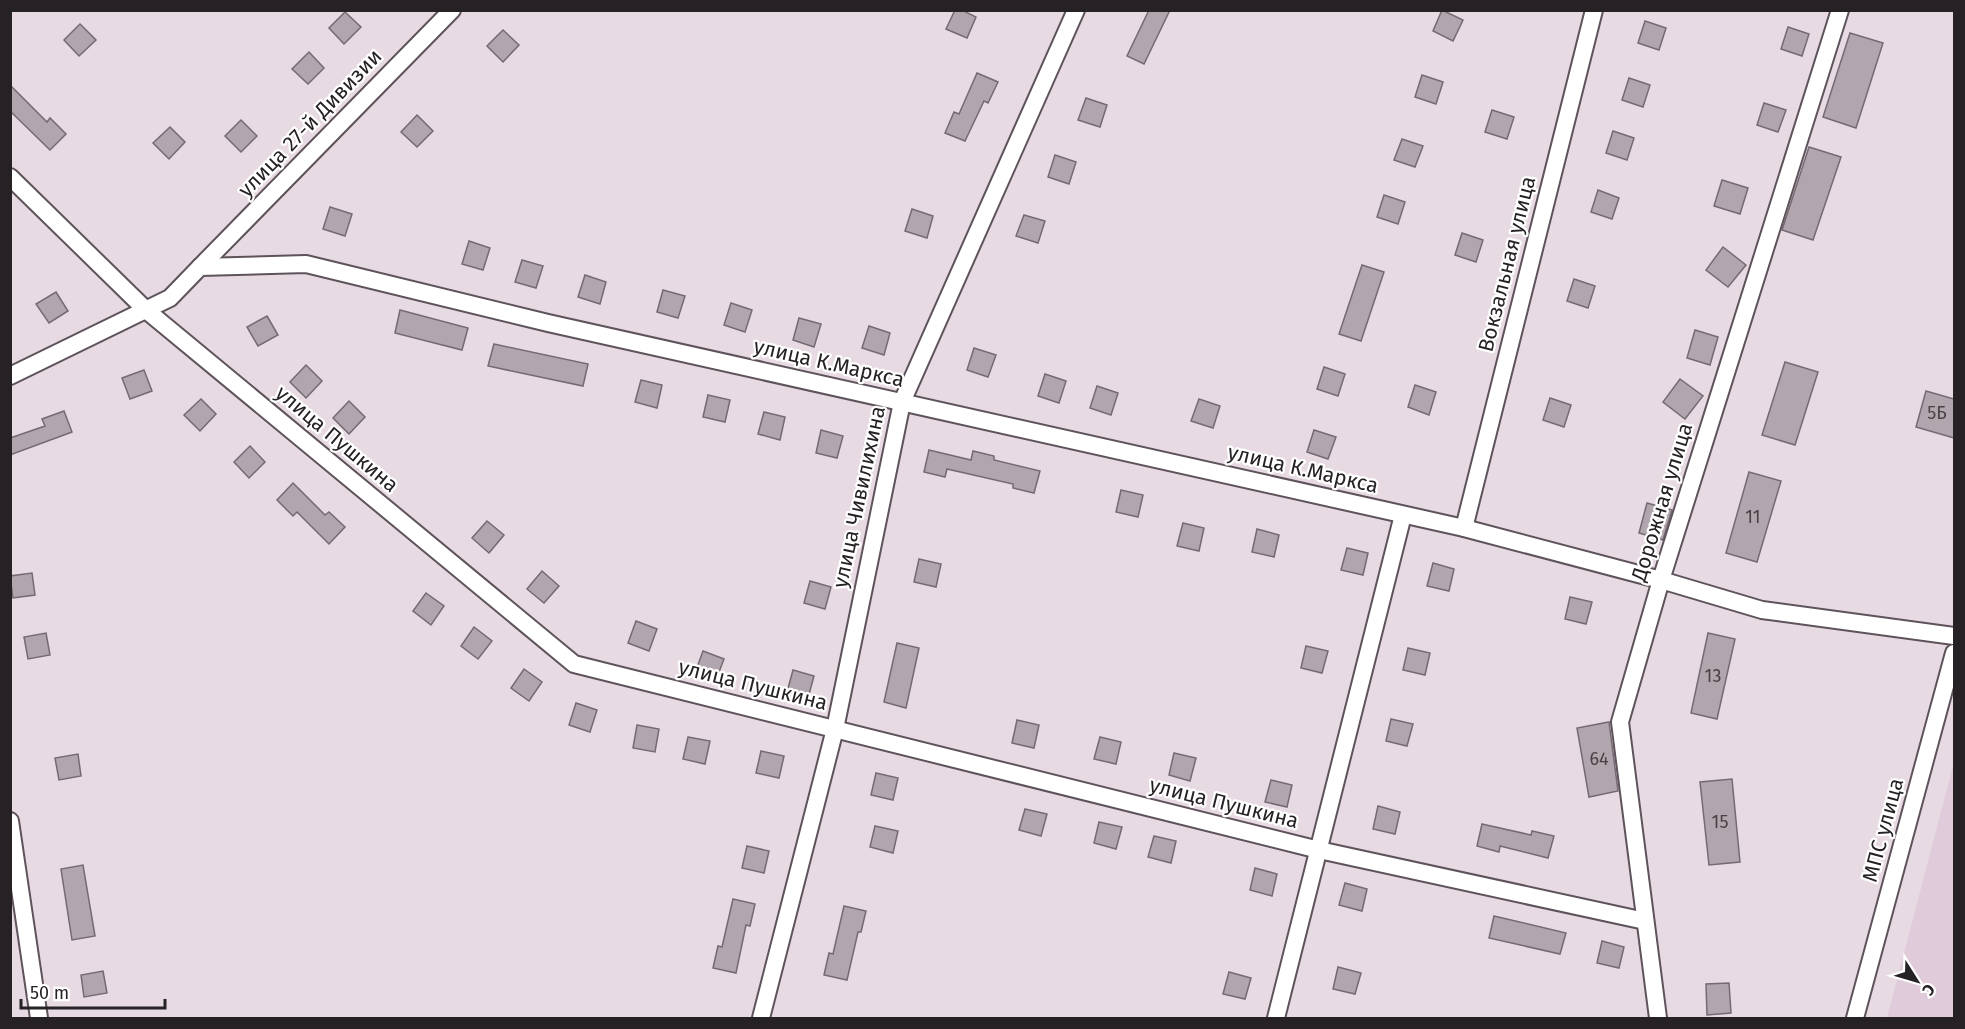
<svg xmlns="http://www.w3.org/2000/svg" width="1965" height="1029" font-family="'Fira Sans',sans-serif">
	<rect width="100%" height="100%" fill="#e7dae3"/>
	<path fill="#dfcbd9" d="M1954,762V1018H1887Z"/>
	<g fill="#b2a6ae" stroke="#756a72" stroke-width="1.5">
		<path d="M955,10H962L976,17L967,38L946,29Z"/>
		<path d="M1149,10H1170L1144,64L1127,56Z"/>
		<path d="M1442,10L1463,20L1453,41L1433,31Z"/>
		<path d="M345,12L361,27L344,44L329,28Z"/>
		<path d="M1645,21L1666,28L1659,50L1638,43Z"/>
		<path d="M80,24L96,40L79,56L64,40Z"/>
		<path d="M1788,27L1809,34L1802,56L1781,49Z"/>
		<path d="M503,30L519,45L503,62L487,46Z"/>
		<path d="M1850,33L1883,43L1856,128L1823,117Z"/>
		<path d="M309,52L324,68L308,84L292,69Z"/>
		<path d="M977,73L998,82L988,103L984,101L965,141L945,133L954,112L959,114Z"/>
		<path d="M1422,75L1443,82L1436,104L1415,97Z"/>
		<path d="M1629,78L1650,85L1643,107L1622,100Z"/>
		<path d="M10,85L47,122L50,118L66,134L50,150L10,111Z"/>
		<path d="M1086,98L1107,105L1100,127L1078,120Z"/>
		<path d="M1764,103L1786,110L1778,132L1757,125Z"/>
		<path d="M1492,110L1514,117L1507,139L1485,132Z"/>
		<path d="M417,115L433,131L417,147L401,132Z"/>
		<path d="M241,120L257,136L241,152L225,136Z"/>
		<path d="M170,127L185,142L169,159L153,143Z"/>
		<path d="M1613,131L1634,138L1627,160L1606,153Z"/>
		<path d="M1402,139L1423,146L1415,167L1394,160Z"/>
		<path d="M1809,147L1841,157L1813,240L1782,230Z"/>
		<path d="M1055,155L1076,162L1069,184L1048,177Z"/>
		<path d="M1722,180L1748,188L1740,214L1714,206Z"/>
		<path d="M1598,190L1619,198L1612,219L1591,212Z"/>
		<path d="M1384,195L1405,202L1398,224L1377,217Z"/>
		<path d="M330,207L352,214L345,236L323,229Z"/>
		<path d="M912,209L933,216L927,238L905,231Z"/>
		<path d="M1024,215L1045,221L1038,243L1016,236Z"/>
		<path d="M1462,233L1483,240L1476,262L1455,255Z"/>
		<path d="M469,241L490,248L483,270L462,264Z"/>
		<path d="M1723,247L1746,265L1728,287L1706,270Z"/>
		<path d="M522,260L543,266L536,288L515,282Z"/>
		<path d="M1362,265L1384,272L1361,341L1339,334Z"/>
		<path d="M585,275L606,282L600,304L578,297Z"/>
		<path d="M1574,279L1595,286L1588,308L1567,301Z"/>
		<path d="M663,290L685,296L678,318L657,312Z"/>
		<path d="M56,292L68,311L49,323L36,304Z"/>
		<path d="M731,303L752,310L745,332L724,325Z"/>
		<path d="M400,310L468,328L462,350L395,333Z"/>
		<path d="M267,316L278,335L258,346L247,327Z"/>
		<path d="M799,318L821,324L814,347L793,340Z"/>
		<path d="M869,326L890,333L884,355L862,348Z"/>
		<path d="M1695,330L1718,337L1710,365L1687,358Z"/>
		<path d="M494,344L588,364L583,386L488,366Z"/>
		<path d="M974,348L996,355L988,377L967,370Z"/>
		<path d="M1785,362L1818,372L1795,445L1762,435Z"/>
		<path d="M306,365L322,381L306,398L290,382Z"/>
		<path d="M1324,367L1345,374L1338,396L1317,389Z"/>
		<path d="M144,370L152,391L130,399L122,378Z"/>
		<path d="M1045,374L1066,381L1059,403L1038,396Z"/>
		<path d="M1680,379L1703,396L1685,419L1663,402Z"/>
		<path d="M641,380L662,385L657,408L635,402Z"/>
		<path d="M1415,385L1436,392L1429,415L1408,407Z"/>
		<path d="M1097,386L1118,393L1111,415L1090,408Z"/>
		<path d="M1926,391L1954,399V438L1916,427Z"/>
		<path d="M708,395L730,400L725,422L703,417Z"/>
		<path d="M1550,398L1571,405L1564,427L1543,420Z"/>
		<path d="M201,399L216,414L200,431L184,415Z"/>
		<path d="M1199,399L1220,406L1213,428L1191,421Z"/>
		<path d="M349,401L365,417L349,434L333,418Z"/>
		<path d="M64,411L72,432L10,455V438L45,426L42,419Z"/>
		<path d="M764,412L785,417L780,440L758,434Z"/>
		<path d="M821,430L843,436L837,458L816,453Z"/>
		<path d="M1314,430L1336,437L1328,459L1307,452Z"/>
		<path d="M250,446L265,462L249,478L234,462Z"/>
		<path d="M929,450L971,460L973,451L994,456V460L1040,471L1034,493L1013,488V484L947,469L945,477L924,472Z"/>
		<path d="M1749,472L1781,481L1757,562L1726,553Z"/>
		<path d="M293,483L325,515L329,512L345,527L329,544L297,512L293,516L277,500Z"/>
		<path d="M1121,490L1143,495L1138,517L1116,512Z"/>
		<path d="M1647,503L1672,510L1663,540L1639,533Z"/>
		<path d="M487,521L504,535L489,553L472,538Z"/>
		<path d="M1183,523L1204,528L1199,551L1177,546Z"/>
		<path d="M1257,529L1279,535L1274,557L1252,552Z"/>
		<path d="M1347,548L1368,553L1363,575L1341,570Z"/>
		<path d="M919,559L941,564L936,587L914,582Z"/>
		<path d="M1433,563L1454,569L1449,591L1427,586Z"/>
		<path d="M542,571L559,586L544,603L527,589Z"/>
		<path d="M32,573L35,595L13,598L10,576Z"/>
		<path d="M810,581L831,587L825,609L804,603Z"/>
		<path d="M426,593L444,606L431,625L413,611Z"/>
		<path d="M1570,597L1592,602L1586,624L1565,619Z"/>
		<path d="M636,621L657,629L649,651L628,643Z"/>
		<path d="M474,627L492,641L478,659L461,646Z"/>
		<path d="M46,633L50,655L28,659L24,637Z"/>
		<path d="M1708,633L1735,639L1717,719L1691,713Z"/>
		<path d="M897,643L919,648L906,708L884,702Z"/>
		<path d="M1306,646L1328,651L1322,673L1301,668Z"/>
		<path d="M1408,648L1430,653L1425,675L1403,670Z"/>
		<path d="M703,651L724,659L716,680L695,673Z"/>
		<path d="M524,669L542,682L529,701L511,688Z"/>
		<path d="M793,670L814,676L808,698L787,692Z"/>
		<path d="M576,703L597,710L590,732L569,725Z"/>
		<path d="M1391,719L1413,724L1407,746L1386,741Z"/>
		<path d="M1017,720L1039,725L1034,748L1012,743Z"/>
		<path d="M1609,722L1618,791L1589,797L1577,728Z"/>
		<path d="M637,725L659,729L655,752L633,748Z"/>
		<path d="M688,737L710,741L705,764L683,759Z"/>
		<path d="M1100,737L1121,742L1116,764L1094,759Z"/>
		<path d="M761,751L784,756L779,778L756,773Z"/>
		<path d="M1174,753L1196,758L1190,781L1169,775Z"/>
		<path d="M78,754L81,776L59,780L55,758Z"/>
		<path d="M876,773L898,778L893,800L871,795Z"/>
		<path d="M1732,779L1740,862L1709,865L1700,782Z"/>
		<path d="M1271,780L1292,785L1287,807L1265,802Z"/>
		<path d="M1378,806L1400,812L1395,834L1373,829Z"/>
		<path d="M1025,809L1047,814L1041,836L1019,830Z"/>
		<path d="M1099,822L1122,827L1116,849L1094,843Z"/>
		<path d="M1482,824L1531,835L1532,831L1554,836L1548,858L1500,846L1499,852L1477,846Z"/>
		<path d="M875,826L898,831L893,853L870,847Z"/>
		<path d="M1154,836L1176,841L1171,863L1148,857Z"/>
		<path d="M747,846L769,851L764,873L742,868Z"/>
		<path d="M83,865L95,936L72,940L61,869Z"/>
		<path d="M1255,868L1277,874L1272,896L1250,890Z"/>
		<path d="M1345,883L1367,889L1362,911L1339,905Z"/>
		<path d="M733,899L755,904L750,926L746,925L736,973L713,968L718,946L722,947Z"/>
		<path d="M844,906L866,911L861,932H858L847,980L824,975L829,953L833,954Z"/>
		<path d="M1494,916L1566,933L1560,954L1489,938Z"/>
		<path d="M1602,941L1624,947L1619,968L1597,963Z"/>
		<path d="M1338,967L1361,973L1355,994L1333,989Z"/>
		<path d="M103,971L107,993L84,997L81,975Z"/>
		<path d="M1229,972L1251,978L1245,999L1223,994Z"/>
		<path d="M1729,983L1731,1013L1707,1015L1706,984Z"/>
	</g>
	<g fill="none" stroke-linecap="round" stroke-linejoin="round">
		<defs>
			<g id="street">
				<path d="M10,177L146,310L574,664L1319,850L1645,921"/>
				<path d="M200,267L452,10"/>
				<path d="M10,376L170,298L200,267L306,264L548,323L1464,528L1661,580L1762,610L1954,636"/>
				<path d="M1464,528L1594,10"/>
				<path d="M10,821L39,1018"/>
				<path d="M761,1018L835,729L902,402L1076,10"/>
				<path d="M1276,1018L1403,515"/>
				<path d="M1658,1018L1620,722L1661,580L1840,10"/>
				<path d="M1855,1018L1954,653"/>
			</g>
		</defs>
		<use href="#street" stroke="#5e535b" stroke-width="20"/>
		<use href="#street" stroke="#fff" stroke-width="16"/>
	</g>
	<g text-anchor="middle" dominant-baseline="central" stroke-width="4.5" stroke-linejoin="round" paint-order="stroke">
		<g font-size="18" fill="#484246">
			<text x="1937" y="413">5Б</text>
			<text x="1753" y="517">11</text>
			<text x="1713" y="676">13</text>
			<text x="1599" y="759">64</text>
			<text x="1720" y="822">15</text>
		</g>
		<g font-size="21" fill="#252124" stroke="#fff">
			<text transform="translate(310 123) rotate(-46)">улица 27-й Дивизии</text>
			<text transform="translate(1507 264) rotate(-76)">Вокзальная улица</text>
			<text transform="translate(829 363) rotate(13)">улица К.Маркса</text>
			<text transform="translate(337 439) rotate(40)">улица Пушкина</text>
			<text transform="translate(1303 469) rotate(13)">улица К.Маркса</text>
			<text transform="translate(859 497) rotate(-78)">улица Чивилихина</text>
			<text transform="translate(1662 502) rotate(-73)">Дорожная улица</text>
			<text transform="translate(753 685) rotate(14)">улица Пушкина</text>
			<text transform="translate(1224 803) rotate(14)">улица Пушкина</text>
			<text transform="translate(1883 830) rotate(-75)">МПС улица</text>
		</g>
	</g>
	<rect width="1965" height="1029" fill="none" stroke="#252124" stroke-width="24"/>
	<g transform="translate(1917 981) rotate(127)" stroke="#ffffff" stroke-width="4.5" paint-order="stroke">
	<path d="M0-4.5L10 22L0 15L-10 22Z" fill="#252124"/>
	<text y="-9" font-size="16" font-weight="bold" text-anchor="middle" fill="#252124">С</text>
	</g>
	<path d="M21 999v9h144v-9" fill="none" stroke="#252124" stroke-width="3"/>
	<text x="30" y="999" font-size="18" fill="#252124" stroke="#ffffff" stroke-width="4.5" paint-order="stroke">50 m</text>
</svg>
